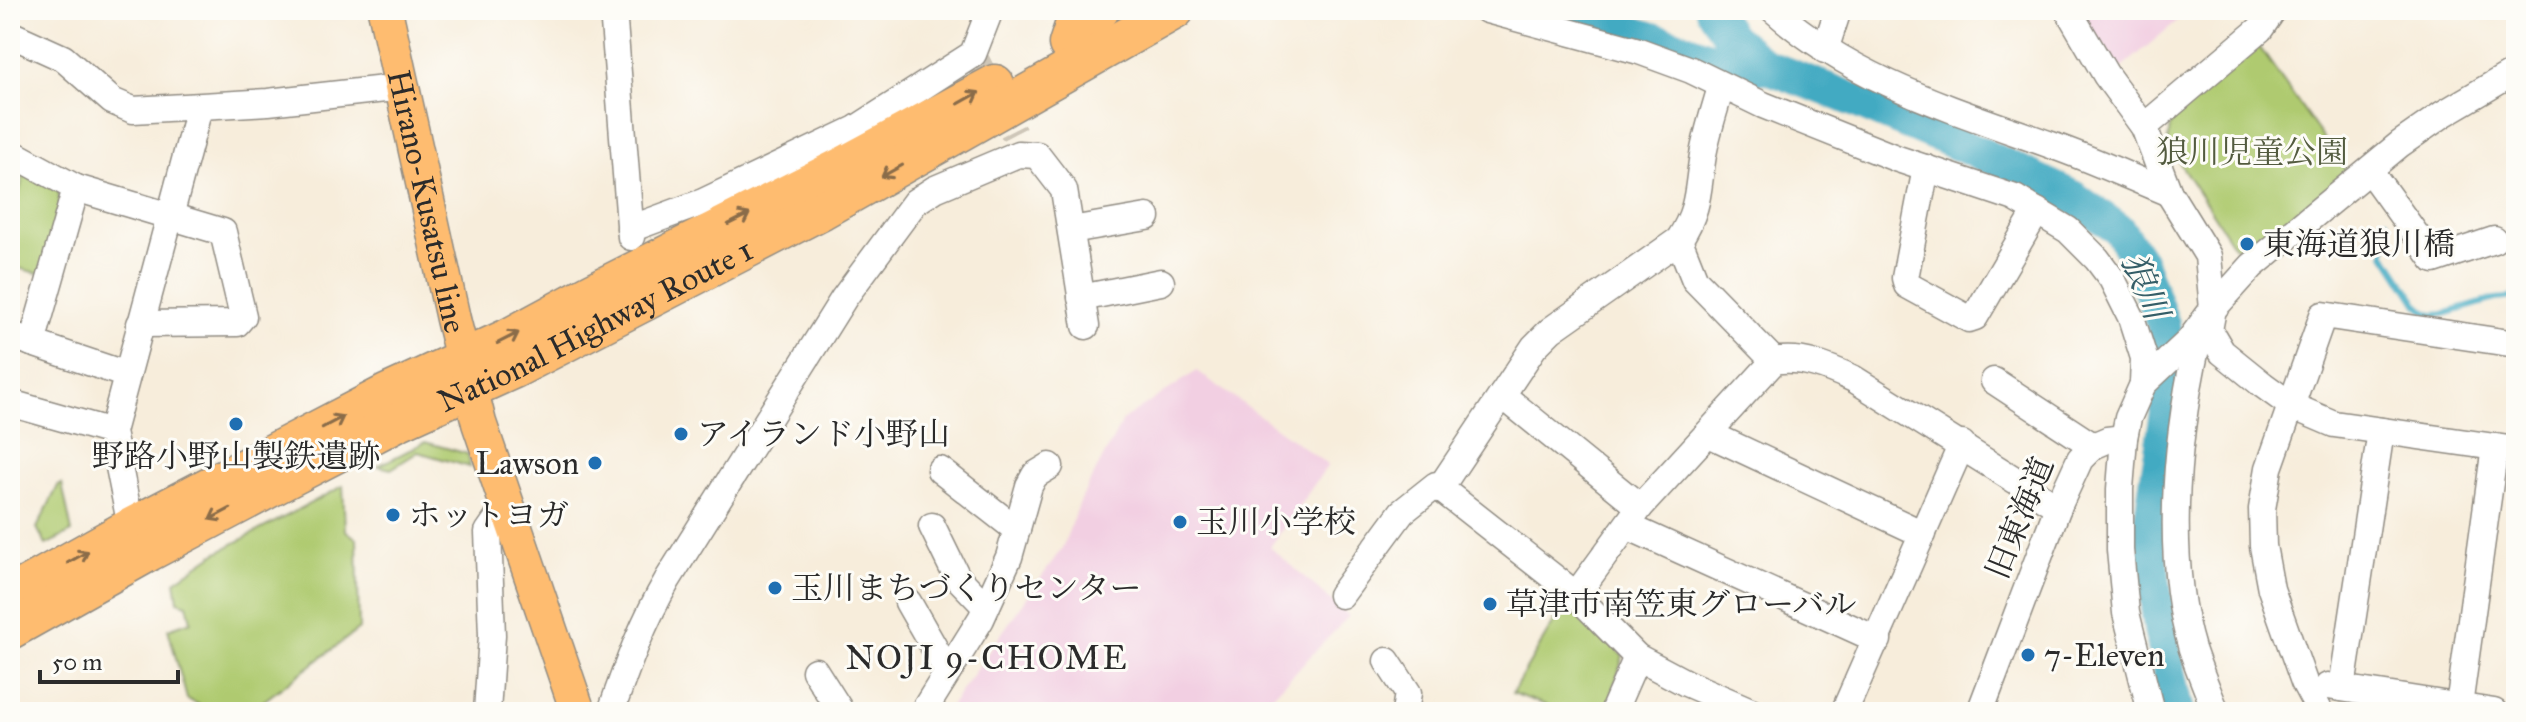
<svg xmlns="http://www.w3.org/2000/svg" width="2526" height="722" font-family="'IM FELL Great Primer','Noto Serif JP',serif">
	<rect width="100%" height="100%" fill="#fdfcf7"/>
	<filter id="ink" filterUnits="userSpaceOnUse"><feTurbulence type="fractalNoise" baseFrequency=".0125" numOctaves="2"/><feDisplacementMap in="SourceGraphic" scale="16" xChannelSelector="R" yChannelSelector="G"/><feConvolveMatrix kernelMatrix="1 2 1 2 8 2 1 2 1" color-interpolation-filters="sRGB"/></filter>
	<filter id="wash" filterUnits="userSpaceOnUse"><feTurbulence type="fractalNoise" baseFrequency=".006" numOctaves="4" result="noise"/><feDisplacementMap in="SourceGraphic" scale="32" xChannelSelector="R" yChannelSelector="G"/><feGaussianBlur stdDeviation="1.8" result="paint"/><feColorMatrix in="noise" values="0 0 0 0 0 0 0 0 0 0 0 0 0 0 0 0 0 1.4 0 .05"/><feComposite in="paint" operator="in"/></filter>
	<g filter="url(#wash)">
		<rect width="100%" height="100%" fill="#f7eddb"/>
		<g fill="#f2cfe2">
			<path d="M2079,10H2180L2184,15L2118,71Z"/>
			<path d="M1197,371L1328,465L1270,547L1349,616L1257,712H946L1062,548L1082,497L1123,420Z"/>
		</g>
		<g fill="#afca6f" stroke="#6d7a4d" stroke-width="2">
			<path d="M2258,45L2349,175L2249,252L2234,246L2167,144L2173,110Z"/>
			<path d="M25,170L58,188L60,206L41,274L10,266V229Z"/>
			<path d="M425,442L468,454L470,467L418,452L391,469L378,466Z"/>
			<path d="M62,484L72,532L46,545L37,528L58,486Z"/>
			<path d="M343,486L345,530L357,539L359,629L249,712H214L187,699L168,629L191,621L187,604L178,601L175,581L216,553Z"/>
			<path d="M1567,600L1623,656L1607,712H1565L1512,693Z"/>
		</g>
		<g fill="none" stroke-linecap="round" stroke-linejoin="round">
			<path stroke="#43aac2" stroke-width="6" d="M2386,220L2385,254L2418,305L2426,312L2434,315L2444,314L2495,299L2516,297"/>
			<g stroke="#43aac2" stroke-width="34">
				<path d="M1558,10L1679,47L1735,68L1750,70L1765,66"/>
				<path d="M1712,10L1731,38L1765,66L1842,95L1993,159L2073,197L2118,229L2139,260L2163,324L2172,380L2148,536L2160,629L2178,712"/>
			</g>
		</g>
	</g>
	<g filter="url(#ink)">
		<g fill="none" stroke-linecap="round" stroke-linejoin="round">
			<path stroke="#cec6b8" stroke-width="26" stroke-dasharray="26 13" stroke-linecap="butt" d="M977,61L1014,134"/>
			<defs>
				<g id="minor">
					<path d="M613,10L631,237"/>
					<path d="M1487,10L1639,51L1691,70L1763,105L1898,159L2015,198L2068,230L2097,259L2112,279L2131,317L2144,358L2143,384"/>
					<path d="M1774,10C1852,80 1954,110 2051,145C2091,159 2130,177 2169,193"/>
					<path d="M2068,10L2106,75L2144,127L2169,193L2208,256L2213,309L2209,330L2222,352L2263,385L2292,406L2334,424L2516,450"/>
					<path d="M10,34L63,58L112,101L133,110L268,102L403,87"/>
					<path d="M1825,50L1838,10"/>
					<path d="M2144,127L2260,29L2273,10"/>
					<path d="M10,152L76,188L32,343L127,375"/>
					<path d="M1926,168L1905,278L1907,285L1969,319L1975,317L2037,211"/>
					<path d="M2370,171L2434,260L2494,240"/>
					<path d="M76,188L223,232L243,316L237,323L140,324"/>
					<path d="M630,229L703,202L856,129L973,54L990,10"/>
					<path d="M1071,230L1147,217"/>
					<path d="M1679,240L1695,280L1774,361"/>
					<path d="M1081,298L1161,282"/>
					<path d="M2201,327C2177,425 2163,552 2192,649C2199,670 2208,691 2216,712"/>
					<path d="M10,334L32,343"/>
					<path d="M1994,381L2093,446"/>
					<path d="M1502,395L1640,507"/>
					<path d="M10,403L112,432"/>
					<path d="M1709,434L1923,534"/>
					<path d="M940,470L1017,530"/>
					<path d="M1446,479L1534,347L1551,330L1679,240C1700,208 1697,190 1703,155C1707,132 1715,109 1721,87"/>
					<path d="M932,526L957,577L986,607"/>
					<path d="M1627,526L1878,640"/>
					<path d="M131,527L112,432L199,108"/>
					<path d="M1341,595L1402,512L1436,485L1576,595"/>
					<path d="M908,602L948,672"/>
					<path d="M1387,661L1408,693L1405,712"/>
					<path d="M815,671L841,712"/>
					<path d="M2328,686L2494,712"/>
					<path d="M2342,688L2381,431"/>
					<path d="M2459,706L2495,447"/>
					<path d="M487,712L492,635L488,532L507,505"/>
					<path d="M611,712C627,665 643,622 668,579L844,298L915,202L935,189L1018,154L1037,155L1064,190L1086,326"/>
					<path d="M923,712L981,619L1009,557L1029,486L1035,475L1050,466"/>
					<path d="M1613,712L1637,657"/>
					<path d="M1753,712L1686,683L1637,657L1576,595L1640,507L1774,361C1802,356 1828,367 1854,379L2058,507"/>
					<path d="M1844,712L1962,444"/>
					<path d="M1980,712L2058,507L2080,459L2093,446L2107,440L2124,438"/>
					<path d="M2151,712L2126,613L2120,550V489L2124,438L2128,418L2143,384L2189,341L2213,309L2252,266L2400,144L2443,114L2516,71"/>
					<path d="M2320,712L2304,682L2271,589L2263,546L2262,509L2269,468L2323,315L2516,344"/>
				</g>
				<g id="major">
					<path id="s1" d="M385,10L453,319L479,423L578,712"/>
				</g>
				<g id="highway">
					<path d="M1068,44L1073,29L1100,10"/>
					<path d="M10,595L131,527L386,394L508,338L593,292L843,166L995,84"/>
					<path id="s2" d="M10,630L149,552L289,478L397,422L514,369L822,210L1175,10"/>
				</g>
			</defs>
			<use href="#minor" stroke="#918c83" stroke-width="29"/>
			<use href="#major" stroke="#918c83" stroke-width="37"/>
			<use href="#highway" stroke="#918c83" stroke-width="41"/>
			<use href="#minor" stroke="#fff" stroke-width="26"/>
			<use href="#major" stroke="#febc70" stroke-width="34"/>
			<use href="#highway" stroke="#febc70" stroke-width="38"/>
		</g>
		<defs><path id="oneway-shaft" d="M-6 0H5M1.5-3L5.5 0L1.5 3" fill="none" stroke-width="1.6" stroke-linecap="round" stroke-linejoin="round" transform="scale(2)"/></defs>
		<g stroke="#8a6c4a">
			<use href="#oneway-shaft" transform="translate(969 98) rotate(-29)"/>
			<use href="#oneway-shaft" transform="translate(892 171) rotate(151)"/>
			<use href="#oneway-shaft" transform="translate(739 219) rotate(-27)"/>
			<use href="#oneway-shaft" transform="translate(508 338) rotate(-27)"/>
			<use href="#oneway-shaft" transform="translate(333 422) rotate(-28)"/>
			<use href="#oneway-shaft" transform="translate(220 514) rotate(152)"/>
			<use href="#oneway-shaft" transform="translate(78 557) rotate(-29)"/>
		</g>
	</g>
	<g fill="#1f6fb2" stroke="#fdfcf7" stroke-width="3">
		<circle cx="2247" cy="244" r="8"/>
		<circle cx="236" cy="424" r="8"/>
		<circle cx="681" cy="434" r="8"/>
		<circle cx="595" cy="463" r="8"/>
		<circle cx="393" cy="515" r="8"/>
		<circle cx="1180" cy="522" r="8"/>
		<circle cx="775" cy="588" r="8"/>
		<circle cx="1490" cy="604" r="8"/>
		<circle cx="2028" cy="655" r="8"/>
	</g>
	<g text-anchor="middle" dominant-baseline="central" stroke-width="6" stroke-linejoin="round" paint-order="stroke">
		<g font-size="32" fill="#535b3f" stroke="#fdfcf7">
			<text x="2252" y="152">狼川児童公園</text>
		</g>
		<g font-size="32" fill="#2b2b2b" stroke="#fdfcf7">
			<text stroke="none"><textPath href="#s1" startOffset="196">Hirano-Kusatsu line</textPath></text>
			<text stroke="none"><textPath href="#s2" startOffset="660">National Highway Route 1</textPath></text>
			<text transform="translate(2020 518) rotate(-68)">旧東海道</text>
		</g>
		<g font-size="32" fill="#2b2b2b" stroke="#fdfcf7" text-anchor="start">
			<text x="2263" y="244">東海道狼川橋</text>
			<text x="697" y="434">アイランド小野山</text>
			<text x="236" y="456" text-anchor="middle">野路小野山製鉄遺跡</text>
			<text x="579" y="463" text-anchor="end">Lawson</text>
			<text x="409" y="515">ホットヨガ</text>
			<text x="1196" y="522">玉川小学校</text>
			<text x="791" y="588">玉川まちづくりセンター</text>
			<text x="1506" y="604">草津市南笠東グローバル</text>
			<text x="2044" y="655">7-Eleven</text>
		</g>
		<g font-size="34" font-style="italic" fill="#355e67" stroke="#fdfcf7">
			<text transform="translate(2145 286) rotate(67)">狼川</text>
		</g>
		<g font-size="34" letter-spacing="2" fill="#2b2b2b" stroke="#fdfcf7">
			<text x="987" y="657">NOJI 9-CHOME</text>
		</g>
	</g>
	<rect width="2526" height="722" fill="none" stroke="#fdfcf7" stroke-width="40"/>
	<path d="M40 670v12h138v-12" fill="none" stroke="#2b2b2b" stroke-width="4"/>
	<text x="52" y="670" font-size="24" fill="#2b2b2b" stroke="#fdfcf7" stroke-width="6" paint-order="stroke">50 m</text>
</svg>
